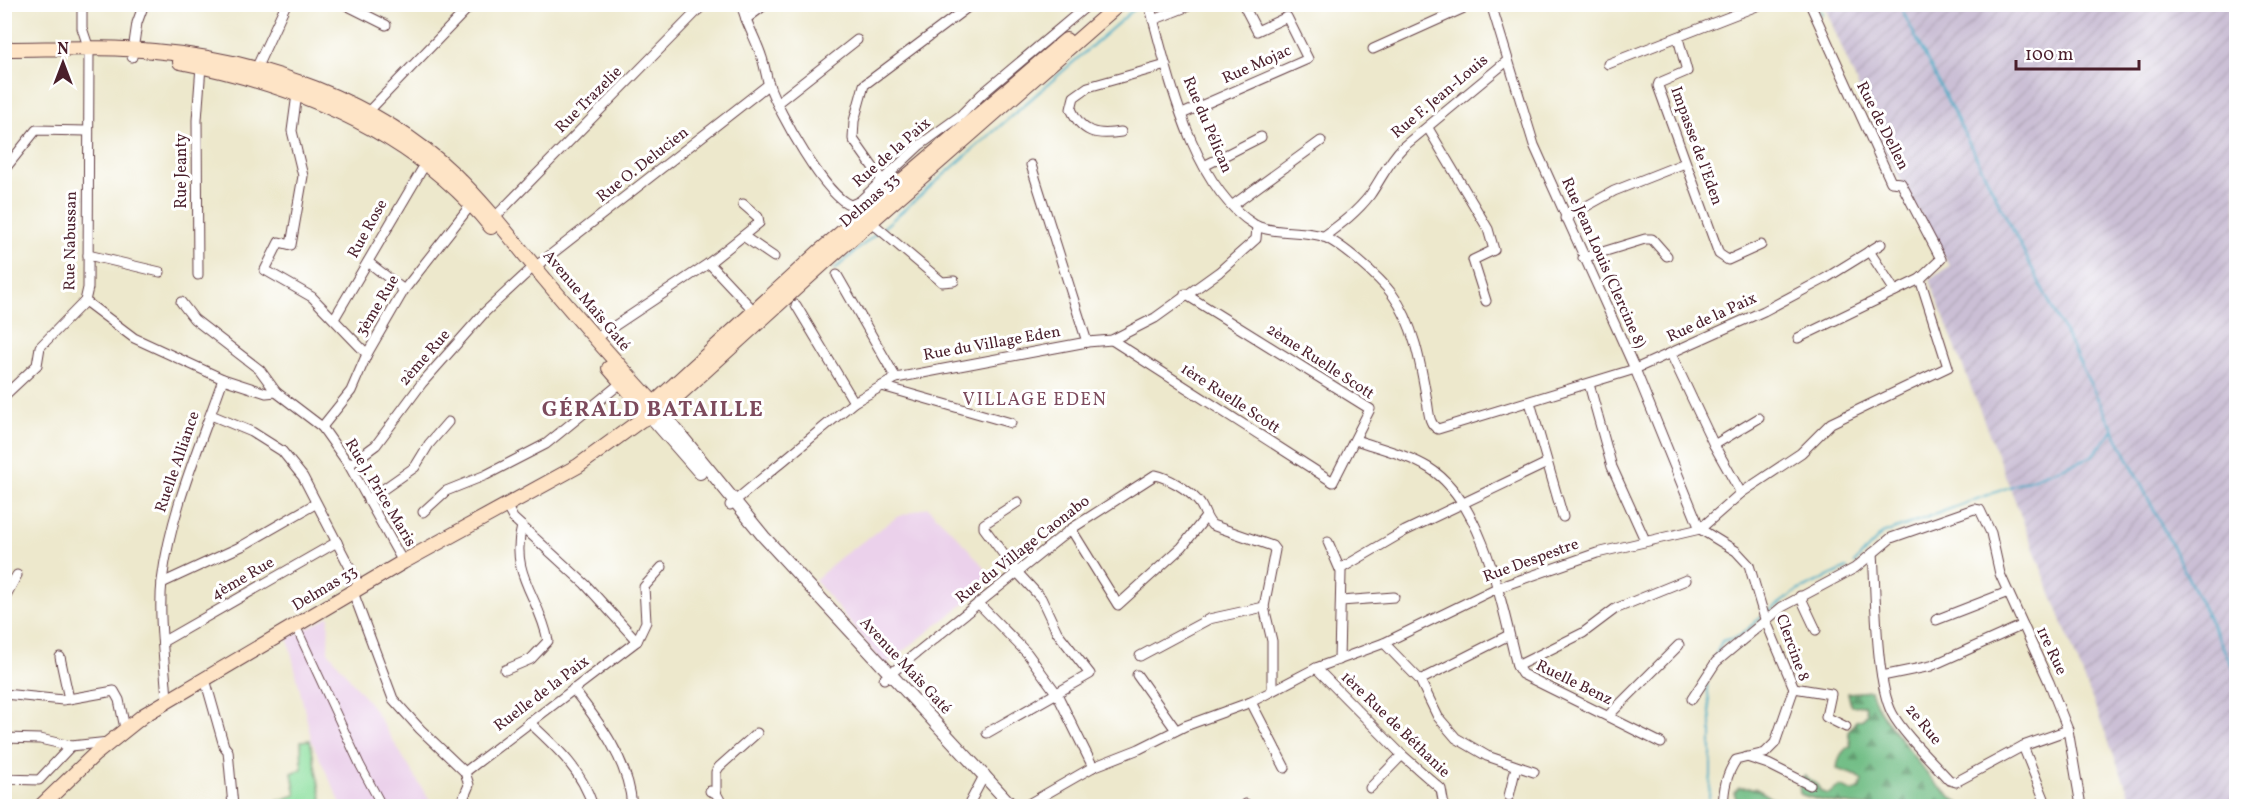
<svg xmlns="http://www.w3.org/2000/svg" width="2241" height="811" font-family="Vollkorn,serif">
	<defs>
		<pattern id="industrial-furrows" width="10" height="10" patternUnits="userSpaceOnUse" patternTransform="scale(1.5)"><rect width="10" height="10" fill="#cbbfd5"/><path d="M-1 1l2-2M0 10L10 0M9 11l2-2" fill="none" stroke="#b0a4b7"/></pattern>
		<pattern id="forest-firs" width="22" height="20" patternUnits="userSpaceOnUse" patternTransform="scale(1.5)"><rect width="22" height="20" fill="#72be86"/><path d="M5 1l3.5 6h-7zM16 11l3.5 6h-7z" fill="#609a6e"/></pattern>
	</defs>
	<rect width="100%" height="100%" fill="#fff"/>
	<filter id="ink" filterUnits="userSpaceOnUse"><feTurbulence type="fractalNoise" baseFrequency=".0167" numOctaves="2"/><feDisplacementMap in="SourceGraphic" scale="12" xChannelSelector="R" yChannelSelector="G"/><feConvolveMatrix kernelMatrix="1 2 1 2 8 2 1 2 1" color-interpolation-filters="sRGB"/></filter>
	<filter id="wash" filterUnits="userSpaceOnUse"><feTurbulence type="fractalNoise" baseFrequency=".008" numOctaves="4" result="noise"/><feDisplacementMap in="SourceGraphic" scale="24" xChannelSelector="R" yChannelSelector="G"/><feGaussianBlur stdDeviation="1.35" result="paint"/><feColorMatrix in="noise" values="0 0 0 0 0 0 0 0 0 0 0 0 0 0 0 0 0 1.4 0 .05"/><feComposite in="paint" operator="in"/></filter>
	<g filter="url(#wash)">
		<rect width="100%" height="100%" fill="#ede8cc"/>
		<g fill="#ebd1eb">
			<path d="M927,507L958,537L995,580L885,665L815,580L841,557L897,517Z"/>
			<path d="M329,616L328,651L373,708L433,806H342L312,742L288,639Z"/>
		</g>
		<path fill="url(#industrial-furrows)" d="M1824,5H2236V806H2118L2129,794L1929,279L1950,266L1887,156Z"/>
		<path fill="#8ee0a0" stroke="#6c8066" stroke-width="1.5" d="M310,740L323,806H279L277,801L296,795L292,773L302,769L301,741Z"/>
		<g fill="url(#forest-firs)" stroke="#5e6e58" stroke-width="1.5">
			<path d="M1871,691L1879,710L1920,765L1935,783L1962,806C1912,806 1844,811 1800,794L1799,779L1805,776L1817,785L1821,791L1828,794L1840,786L1854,792L1860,788L1862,781L1857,776L1837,769C1838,758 1841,751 1851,746L1848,732L1856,721L1863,719L1867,713L1865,705L1851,706L1848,693Z"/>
			<path d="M1739,788H1755L1781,803L1803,806H1739L1734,793Z"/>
		</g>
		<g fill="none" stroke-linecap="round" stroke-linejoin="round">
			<g stroke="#47adc7" stroke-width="2">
				<path d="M1818,4L1822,14"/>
				<path d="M1902,4L1903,12L2236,673"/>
				<path d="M883,228L1140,4"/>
				<path d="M835,269L878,232"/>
				<path d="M1854,563L1882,534L2091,457L2113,431"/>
				<path d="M1766,613L1797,591L1847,568"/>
				<path d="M1714,659L1722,641L1740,636L1761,617"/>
				<path d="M1707,684L1711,721V775L1708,806"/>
			</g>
		</g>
	</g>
	<g filter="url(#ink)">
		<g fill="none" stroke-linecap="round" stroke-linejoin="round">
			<defs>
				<path id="pedestrian" d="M296,627L360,765L382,806"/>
				<g id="minor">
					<path d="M344,4L386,25"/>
					<path d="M741,4L746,19L766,4"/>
					<path d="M1149,4C1168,72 1191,186 1255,225C1271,234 1304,230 1322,236C1341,243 1380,278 1392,294C1414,323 1421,366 1427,401C1429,410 1428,424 1438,429L1635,369L1764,311L1826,278L1881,244"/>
					<path d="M1491,4L1534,145L1635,369L1700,529L1736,551L1749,565L1765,619L1794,688L1775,743L1765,753L1736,760C1726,775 1724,788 1723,806"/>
					<path d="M746,19C751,32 758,45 762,58C765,67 766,76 769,85C778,111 826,198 851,205L860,201L920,145L960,116L982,94L1089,4"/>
					<path d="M1153,20L1194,4"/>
					<path d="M1678,38L1687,71L1659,83L1658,86L1719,254L1728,260L1761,245"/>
					<path d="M1373,49L1473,4"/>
					<path d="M132,57L137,23L144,4"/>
					<path d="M1608,64L1762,4"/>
					<path d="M254,73L286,4"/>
					<path d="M297,94L292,131L303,176L291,245L279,242L265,270L312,297L367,354"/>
					<path d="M777,103L857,40"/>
					<path d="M1182,114L1308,59L1287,17L1257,31L1243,4"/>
					<path d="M365,115L472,4"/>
					<path d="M1428,128L1488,229L1494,250L1473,260L1486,301"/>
					<path d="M1121,132C1096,136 1082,133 1071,109L1074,97L1088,87L1166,65"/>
					<path d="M1031,165L1087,342"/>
					<path d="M1204,166L1261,137"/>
					<path d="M4,170L36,130L87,131"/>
					<path d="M882,180L853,139L854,121L864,85L972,4"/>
					<path d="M1233,205L1321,141"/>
					<path d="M495,217L704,4"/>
					<path d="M1565,218L1614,191L1685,163"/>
					<path d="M871,222L942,282L954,281"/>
					<path d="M743,236L774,257"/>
					<path d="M1323,237C1341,224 1357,212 1370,195C1381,179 1389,161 1403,147L1507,61"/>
					<path d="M1869,251L1895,291"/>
					<path d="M88,255L160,272"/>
					<path d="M1583,258L1645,239H1652L1667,256"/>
					<path d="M368,262L404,290"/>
					<path d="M709,263L759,223L758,217L743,204"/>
					<path d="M535,267L769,84"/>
					<path d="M198,275L197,120L201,66"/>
					<path d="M837,275L896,378"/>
					<path d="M85,301L134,338L223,379L266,393L276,392L322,427L349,465L403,562"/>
					<path d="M181,302L194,319L260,370L276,392"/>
					<path d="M796,305L854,402"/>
					<path d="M334,319L427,161"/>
					<path d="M1798,338L1920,279L1941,259L1901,183L1891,182L1810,4"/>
					<path d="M595,339L709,263L755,312"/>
					<path d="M1112,340L1333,482L1370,409L1185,294"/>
					<path d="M1671,354L1714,445L1741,493"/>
					<path d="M1589,384L1612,467L1645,540"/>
					<path d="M882,386L1011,423"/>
					<path d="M4,396L37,365L40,347L85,301L88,288L89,49L82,28V4"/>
					<path d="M1530,402L1563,517"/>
					<path d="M211,415L252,432L282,451L303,477L360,587"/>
					<path d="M322,427L351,391L367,354L404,290L470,206"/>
					<path d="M1356,440C1379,448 1408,455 1429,468C1484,502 1502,607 1517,666L1522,674L1661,743"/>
					<path d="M1714,445L1759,418"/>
					<path d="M349,465L376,445L422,383L485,312L528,272"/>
					<path d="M368,500L415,467L429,444L448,422"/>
					<path d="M730,505L854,402L896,378L1087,342L1112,340L1155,318L1219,272L1256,239L1257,226"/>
					<path d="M507,507L513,518L585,584L637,641"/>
					<path d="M423,512L446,491L486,475L546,444L621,383"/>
					<path d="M1071,529L1118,605L1182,547L1205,518"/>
					<path d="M1328,542L1341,572L1339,660"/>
					<path d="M1873,553C1876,593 1875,680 1892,713C1903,734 1933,762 1949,780L1956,782L2023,746L2068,730"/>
					<path d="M1340,569L1405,531L1547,463"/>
					<path d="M162,583L242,546L315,504"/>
					<path d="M353,592L393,699L420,729L465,772"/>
					<path d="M1800,596L1816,630"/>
					<path d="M4,599L17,575"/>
					<path d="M1341,601L1394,597"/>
					<path d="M978,603L1027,653L1057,694L1093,767"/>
					<path d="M1936,620L2008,592"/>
					<path d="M164,641L337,542"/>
					<path d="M1384,643L1420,680L1438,717L1456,738L1487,756L1534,772"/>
					<path d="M1140,656L1209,619L1264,607"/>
					<path d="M60,657L69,699"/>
					<path d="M1517,666L1583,633L1615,609L1686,580"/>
					<path d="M1316,668L1402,755L1441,789L1444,806"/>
					<path d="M505,670L531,659L548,641C540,597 509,575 522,526"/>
					<path d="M1137,675L1176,730"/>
					<path d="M1882,676L1931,666L2023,625"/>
					<path d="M205,679L224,746L228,751L233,806"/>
					<path d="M884,679L1071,529L1155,475C1169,478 1187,489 1197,500C1205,508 1204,517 1212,525L1272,546L1275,550L1264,607L1272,641V690"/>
					<path d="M1420,680L1509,635"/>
					<path d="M1794,688L1831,694L1826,717L1846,727"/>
					<path d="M573,689C600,723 629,762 632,806"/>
					<path d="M4,694L63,700L114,691L119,700L125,728"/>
					<path d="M1692,699L1716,662L1782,607L1855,568L1891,538L1974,509L1980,510L1991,533L2000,574L2049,682L2068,730L2081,806"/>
					<path d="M167,700C165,663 158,617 162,581C171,509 200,446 223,379"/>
					<path d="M1251,702L1285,768"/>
					<path d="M1608,716L1679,645"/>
					<path d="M529,722C557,748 581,769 593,806"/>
					<path d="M987,733L1090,674L1057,632L1041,598L1016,571L984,528V524L1018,502"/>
					<path d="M4,738L40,739L71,746L109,742"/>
					<path d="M2023,746L2047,806"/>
					<path d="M1747,757L1768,764L1810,785"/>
					<path d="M465,772L637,641L646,622L644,587L662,567"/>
					<path d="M4,779L39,780L71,746"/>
					<path d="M1370,788L1402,755"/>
					<path d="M710,791L716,793L723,806"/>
					<path d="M716,793V772L719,767L757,733"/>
					<path d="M1509,796L1516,767"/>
					<path d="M460,806L469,785L465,772"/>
					<path d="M968,806L985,774"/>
					<path d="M1025,806L1093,767L1139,749L1185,726L1251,702L1316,668L1384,643L1497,588L1597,553L1700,529L1741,493L1801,453L1831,423L1948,367L1920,279"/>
					<path d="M1245,806L1246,804"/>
					<path d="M2146,806H2161"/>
				</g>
				<g id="tertiary">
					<path d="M661,411L764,537L1012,806"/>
					<path d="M651,417L700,473"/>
				</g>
				<g id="secondary">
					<path d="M4,49C54,49 105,46 154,51C261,60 376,100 455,175C486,205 511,238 538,271C578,319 618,365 661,411"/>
					<path d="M180,62C297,85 414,132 491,227"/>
					<path d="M609,368L651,417"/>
					<path d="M649,408L821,250L1066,40"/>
					<path d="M41,806L94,755L144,715L403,562L578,466L641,420L661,411L827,260L1119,4"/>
				</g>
			</defs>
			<use href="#pedestrian" stroke="#623d43" stroke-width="10"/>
			<use href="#minor" stroke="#623d43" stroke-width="11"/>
			<use href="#tertiary" stroke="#623d43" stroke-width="14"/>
			<use href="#secondary" stroke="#623d43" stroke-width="16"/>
			<use href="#pedestrian" stroke="#fff" stroke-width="8"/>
			<use href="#minor" stroke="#fff" stroke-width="9"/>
			<use href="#tertiary" stroke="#fff" stroke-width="12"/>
			<use href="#secondary" stroke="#fee4c6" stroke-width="14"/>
		</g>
	</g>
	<g text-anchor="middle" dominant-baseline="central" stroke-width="6" stroke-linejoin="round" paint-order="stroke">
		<g font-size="16" fill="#4a1f2b" stroke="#fff">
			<text transform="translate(1257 65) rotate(-24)">Rue Mojac</text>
			<text transform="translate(1440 97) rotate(-40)">Rue F. Jean-Louis</text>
			<text transform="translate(589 100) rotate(-45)">Rue Trazelie</text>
			<text transform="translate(1207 125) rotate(67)">Rue du Pélican</text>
			<text transform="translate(1882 126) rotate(63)">Rue de Dellen</text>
			<text transform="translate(1696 146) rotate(70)">Impasse de l'Eden</text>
			<text transform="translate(892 153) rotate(-41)">Rue de la Paix</text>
			<text transform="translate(643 165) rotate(-38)">Rue O. Delucien</text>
			<text transform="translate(182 171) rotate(-90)">Rue Jeanty</text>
			<text transform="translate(870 201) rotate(-41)">Delmas 33</text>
			<text transform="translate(368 229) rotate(-61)">Rue Rose</text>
			<text transform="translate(71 241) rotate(-89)">Rue Nabussan</text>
			<text transform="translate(1603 263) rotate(66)">Rue Jean Louis (Clercine 8)</text>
			<text transform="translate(586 301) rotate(50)">Avenue Maïs Gaté</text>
			<text transform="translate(378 306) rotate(-59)">3ème Rue</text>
			<text transform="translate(1712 318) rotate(-25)">Rue de la Paix</text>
			<text transform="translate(992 344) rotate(-10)">Rue du Village Eden</text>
			<text transform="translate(425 358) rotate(-49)">2ème Rue</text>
			<text transform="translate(1320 362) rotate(33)">2ème Ruelle Scott</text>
			<text transform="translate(1230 399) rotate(33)">1ère Ruelle Scott</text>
			<text transform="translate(178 462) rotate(-71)">Ruelle Alliance</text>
			<text transform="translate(380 493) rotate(59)">Rue J. Price Maris</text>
			<text transform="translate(1023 550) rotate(-38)">Rue du Village Caonabo</text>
			<text transform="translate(1531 561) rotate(-20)">Rue Despestre</text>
			<text transform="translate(243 579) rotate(-30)">4ème Rue</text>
			<text transform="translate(325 589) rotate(-31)">Delmas 33</text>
			<text transform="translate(1792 648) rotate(70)">Clercine 8</text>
			<text transform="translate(2051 651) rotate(65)">1re Rue</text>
			<text transform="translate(905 666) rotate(47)">Avenue Maïs Gaté</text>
			<text transform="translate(1574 683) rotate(26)">Ruelle Benz</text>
			<text transform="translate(542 694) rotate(-37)">Ruelle de la Paix</text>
			<text transform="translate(1395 725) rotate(44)">1ère Rue de Béthanie</text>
			<text transform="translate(1923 725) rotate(51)">2e Rue</text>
		</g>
		<g font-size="18" letter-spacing="1.5" fill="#7d4b5d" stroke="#fff">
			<text x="1035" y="400">VILLAGE EDEN</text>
		</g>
		<g font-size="22" font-weight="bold" letter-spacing="1.5" fill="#7d4b5d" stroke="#fff">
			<text x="653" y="410">GÉRALD BATAILLE</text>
		</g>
	</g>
	<rect width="2241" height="811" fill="none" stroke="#fff" stroke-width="24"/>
	<g transform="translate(63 63)" stroke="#ffffff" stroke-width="4.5" paint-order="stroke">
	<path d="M0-4.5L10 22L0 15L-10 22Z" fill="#4a1f2b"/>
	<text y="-9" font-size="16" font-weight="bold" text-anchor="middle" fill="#4a1f2b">N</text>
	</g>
	<path d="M2016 60v9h123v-9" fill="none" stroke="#4a1f2b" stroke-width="3"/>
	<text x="2025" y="60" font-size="18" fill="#4a1f2b" stroke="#ffffff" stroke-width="4.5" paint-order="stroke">100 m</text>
</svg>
